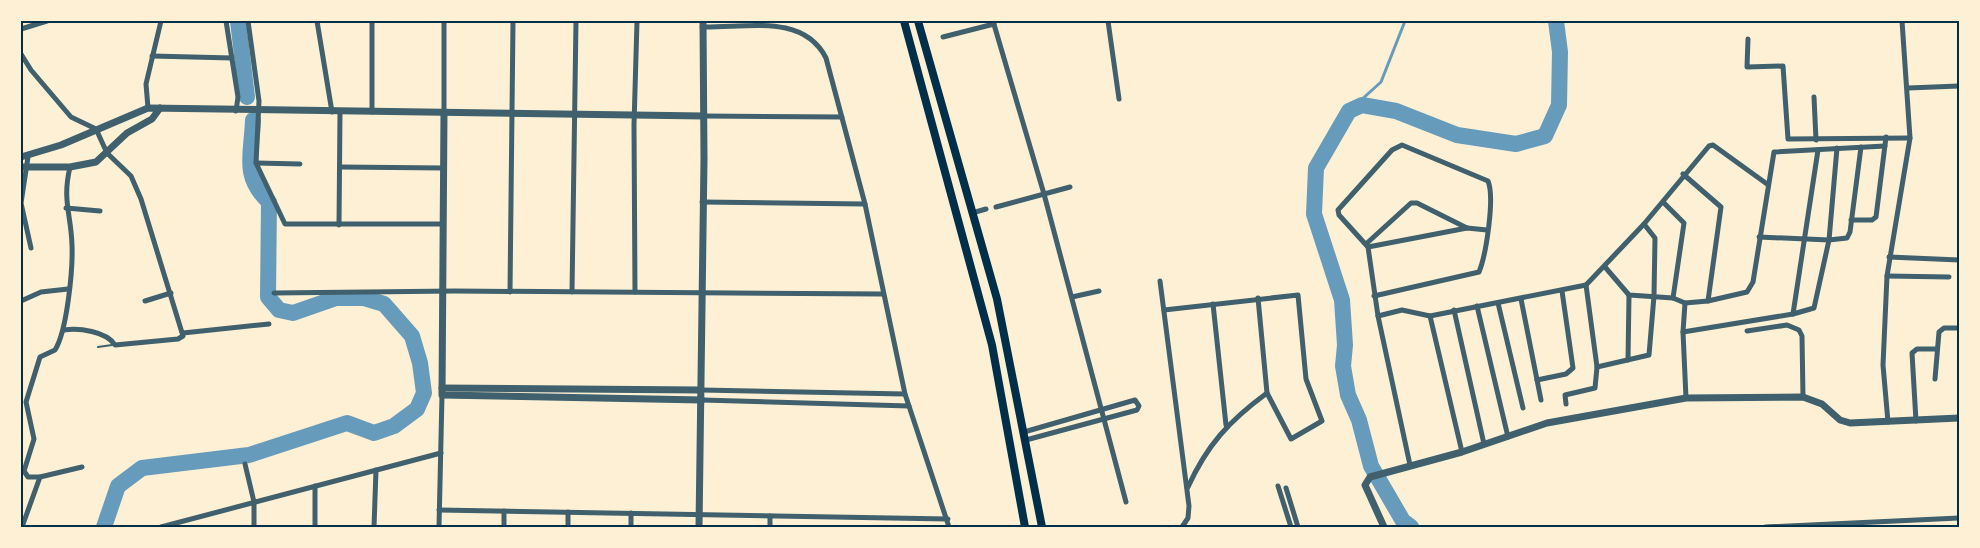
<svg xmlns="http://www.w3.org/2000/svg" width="1980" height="548" font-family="Jost,sans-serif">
	<rect width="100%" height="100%" fill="#fdf0d5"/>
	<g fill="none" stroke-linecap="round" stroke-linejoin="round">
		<path stroke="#669bbc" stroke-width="3" d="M1349,111L1381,82L1405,21"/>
		<g stroke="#669bbc" stroke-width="16">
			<path d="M238,21L247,97"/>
			<path d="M104,527L118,486L142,468L249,455L347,423L374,433L394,426L417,409L424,393L420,363L412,336L384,304L364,298H336L293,313L279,310L268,297L269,202C241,176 252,154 253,120"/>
			<path d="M1411,527L1403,521L1371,466L1359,420L1348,395L1343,366L1345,345L1342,300L1314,214L1316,168L1349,111L1362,105L1396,111L1457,135L1516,144L1545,136L1559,105L1560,52L1556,21"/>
		</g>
		<path stroke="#3f606c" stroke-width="2" d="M98,347L112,345"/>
		<g stroke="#3f606c" stroke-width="5">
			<path d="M226,21L238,97L236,111"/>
			<path d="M248,21L259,101L256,163L285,224H443"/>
			<path d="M317,21L332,112"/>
			<path d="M372,21V112"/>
			<path d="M444,21V112"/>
			<path d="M993,21L1044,194L1126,502"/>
			<path d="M1108,21L1119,99"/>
			<path d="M702,27C746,28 803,13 826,58L865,204L905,394L949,527"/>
			<path d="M21,29L47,21"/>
			<path d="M943,37L994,24"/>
			<path d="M1748,39L1747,67L1783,66L1788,139L1910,138"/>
			<path d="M21,54L31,70L71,117L96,129L107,153L131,176L141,199L183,336L178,339L115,345C106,331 79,328 64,330"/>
			<path d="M152,56L232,58"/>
			<path d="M1908,88L1959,86"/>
			<path d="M1814,97L1816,140"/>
			<path d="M148,108L146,84L161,21"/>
			<path d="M704,116L842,117"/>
			<path d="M28,157L21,203L31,248"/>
			<path d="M256,163L300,164"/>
			<path d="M70,167C62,201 71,213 72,245C73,269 67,331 55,350L40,357L26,402L34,439L24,471L28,477H40L82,467"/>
			<path d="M340,167L444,168"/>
			<path d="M1683,174L1721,207L1708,301"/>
			<path d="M702,202L865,204"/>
			<path d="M1663,202L1684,223L1673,298"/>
			<path d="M996,207L1070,187"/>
			<path d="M66,208L100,211"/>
			<path d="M972,213L986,209"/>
			<path d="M1851,220H1872L1876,217L1886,137"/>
			<path d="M339,225L340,112"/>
			<path d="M1759,237L1829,240L1847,238L1850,232L1861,147"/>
			<path d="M1366,244L1411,203H1417L1467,228"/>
			<path d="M1368,247L1467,228L1487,230"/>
			<path d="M1889,257L1959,260"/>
			<path d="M1605,267L1629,295L1673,298L1685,303L1708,301L1747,292L1753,282L1774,152L1885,146"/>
			<path d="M1887,276L1949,277"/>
			<path d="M1160,281L1189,506L1188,518L1182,527"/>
			<path d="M510,292L513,21"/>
			<path d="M572,292L576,21"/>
			<path d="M635,292L634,125L637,21"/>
			<path d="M274,293L455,291L882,294"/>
			<path d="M1374,296L1479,272C1486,255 1495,198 1488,181L1402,145L1392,150L1338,210L1339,215L1368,247L1378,316L1410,465"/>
			<path d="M1072,297L1099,291"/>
			<path d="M1521,299L1541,400"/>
			<path d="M21,301L41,292L68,289"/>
			<path d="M145,301L171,293"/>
			<path d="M1498,303L1523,408"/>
			<path d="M1685,303L1683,332L1686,398"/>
			<path d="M1213,304L1226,425"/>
			<path d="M1477,306L1508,437"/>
			<path d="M1164,310L1298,295L1306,379L1322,421L1291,439L1267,393"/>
			<path d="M1454,310L1484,444"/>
			<path d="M1793,314L1818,150"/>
			<path d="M1378,316L1402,310L1430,316L1586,285L1644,224L1709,146L1713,145L1767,184"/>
			<path d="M1430,316L1462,452"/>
			<path d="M1747,331L1787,325L1799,330L1802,336L1803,397"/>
			<path d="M1683,332L1793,314L1814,308L1829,240L1837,148"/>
			<path d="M183,333L269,324"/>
			<path d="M1628,360L1629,295"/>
			<path d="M1597,367L1649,355L1654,296L1655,238L1644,224"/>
			<path d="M1935,379L1939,332L1944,328H1959"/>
			<path d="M1537,380L1566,374L1573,368L1562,291"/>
			<path d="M701,390L905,394"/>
			<path d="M702,400L909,406"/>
			<path d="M1566,404L1565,395L1595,388L1597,367L1586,285"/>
			<path d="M1916,421L1912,353L1917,349H1937"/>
			<path d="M1888,422L1883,365L1887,276L1910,138L1902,21"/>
			<path d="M1024,432L1135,400L1139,406L1137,410L1026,440"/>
			<path d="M245,464L254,502V527"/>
			<path d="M1278,486L1291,527"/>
			<path d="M1188,487C1207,445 1229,421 1267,393L1258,298"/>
			<path d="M1286,488L1298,527"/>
			<path d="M439,510L948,519"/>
			<path d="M504,511V527"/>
			<path d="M22,527L40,477"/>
			<path d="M161,527L441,453"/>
			<path d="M315,527V486"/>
			<path d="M374,527L376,470"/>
			<path d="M439,527L442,395"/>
			<path d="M568,527V512"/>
			<path d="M631,527V513"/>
			<path d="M770,527V516"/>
			<path d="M1765,527L1959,518"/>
		</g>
		<g stroke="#3f606c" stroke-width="7">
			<path d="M444,112L442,395L702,400"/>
			<path d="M21,157L61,145L148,108L704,116"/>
			<path d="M21,167H70L96,162L127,133L152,119L160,108"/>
			<path d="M442,388L701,390"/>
			<path d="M699,527L704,159L703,21"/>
			<path d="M1384,527L1365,485L1370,477L1462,452L1547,423L1686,398L1803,397L1822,404L1840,420L1850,423L1959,418"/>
		</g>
		<g stroke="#003049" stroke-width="8">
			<path d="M904,21L992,345L1025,527"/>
			<path d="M918,21L997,299L1042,527"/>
		</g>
	</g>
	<rect width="1980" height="548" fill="none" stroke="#fdf0d5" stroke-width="45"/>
	<rect x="22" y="22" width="1936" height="504" fill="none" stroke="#003049" stroke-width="2"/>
</svg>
